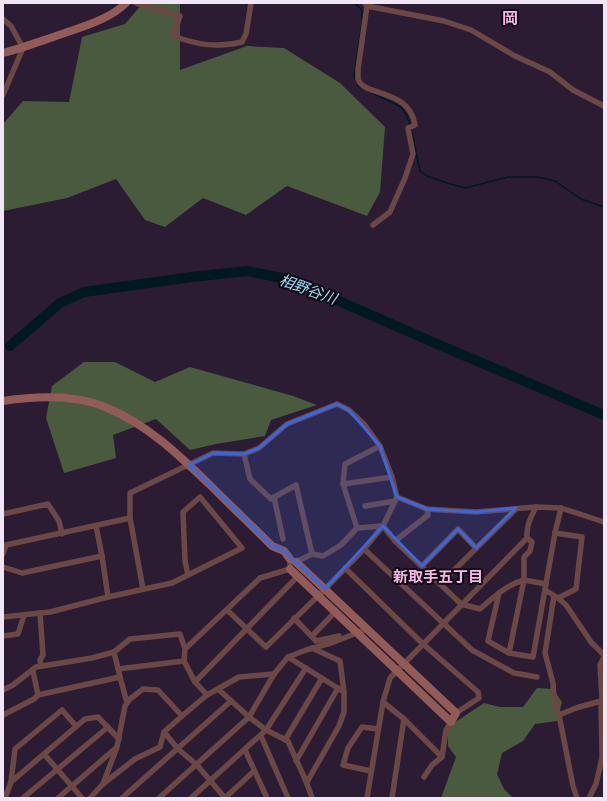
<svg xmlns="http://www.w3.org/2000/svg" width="607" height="801" font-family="Manrope,'Noto Sans JP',sans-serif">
	<rect width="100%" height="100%" fill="#2b1c33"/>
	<g fill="#495a3e">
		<path d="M143,3H180V70L247,46L284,48L340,83L385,127L380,192L367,216L287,186L246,215L203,198L165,227L145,220L116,179L67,198L3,211V124L23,101L69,102L82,37L125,24Z"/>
		<path d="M84,362H115L155,382L190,367L293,396L317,405L271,420L265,436L216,444L190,450L156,419L113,435L116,458L64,473L46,418L52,386Z"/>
		<path d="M537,688L553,689L562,702L557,721L535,724L523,741L502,753L497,774L504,789L513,798H441L456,757L448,746V727L484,703L500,707H523Z"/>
	</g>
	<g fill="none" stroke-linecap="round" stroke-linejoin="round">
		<g stroke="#001820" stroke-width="1.5">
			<path d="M352,3L356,4L362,10V20"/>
			<path d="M362,23L354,76L358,86L401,107L407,116L410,125"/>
			<path d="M411,128L420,171L427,176L447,183L465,188L508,177H537L555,181L581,199L604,207"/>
		</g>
		<path stroke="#001820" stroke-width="10" d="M10,346L60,303L84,292L192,277L247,271L291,280L437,344L604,415"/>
		<g stroke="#6b4845" stroke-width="5.5">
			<path d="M136,3L180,16L173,36C199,45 215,48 242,42L246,34L251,3"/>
			<path d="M365,3L367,6L444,21L471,30L515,56L550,72L573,90L604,106"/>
			<path d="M367,6L358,69C358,72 358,76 358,79C363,97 409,88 415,125L408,128L413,154L405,178L390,212L373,225"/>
			<path d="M3,19L11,26L23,48L3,95"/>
			<path d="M244,454L250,479L271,499L296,485L312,554"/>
			<path d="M343,484L392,477"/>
			<path d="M274,497L283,539"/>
			<path d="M365,506L395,501"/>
			<path d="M3,514L48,504L59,521L62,534"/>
			<path d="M96,526L102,556L108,597"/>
			<path d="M357,528L343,484L345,464L380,446"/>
			<path d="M395,541L428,515L427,509"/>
			<path d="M364,549L472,650L514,673L537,677"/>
			<path d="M3,554L6,545L130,518"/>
			<path d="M422,566L458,529L476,548"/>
			<path d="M3,567L22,573L102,556"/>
			<path d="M345,568L423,644L478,692L479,698L456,713"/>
			<path d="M440,584L516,509"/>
			<path d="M143,589L130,518V493L213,453L244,454L259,448L287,424L337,404L349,410L364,424L380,446L392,477L397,497L427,509L476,512L536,507L561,508L604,522"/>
			<path d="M545,590L558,598L576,589L582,537L555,533"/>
			<path d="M499,593L488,641L509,653L533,657L555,533L561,508"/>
			<path d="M554,596L545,653L553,683L554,699L559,715L573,786L577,798"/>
			<path d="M558,598L566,605L591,642L604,655"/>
			<path d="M227,610L266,647L325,589L364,549L383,526L397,497"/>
			<path d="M40,613L43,655L40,660L41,666"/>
			<path d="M3,617L50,612L108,597L172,583L242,548L200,497L183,512L185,561L188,575"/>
			<path d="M294,618L316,641L339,636"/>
			<path d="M3,636L18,634L24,615"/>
			<path d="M312,636L336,611"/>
			<path d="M312,648L340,661L344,692"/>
			<path d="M185,649L260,578L290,569V559L296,562L312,554L323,556L341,545L357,528L383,526L395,541L461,604L480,609C494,597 506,585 524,580V557L530,551L532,542L527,538"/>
			<path d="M509,653L524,580L546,584"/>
			<path d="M288,657L344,692V712L339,726L307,782"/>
			<path d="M604,657L600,665L602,699L601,701L602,757L604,762"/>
			<path d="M118,669L184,661"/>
			<path d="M120,677L127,703"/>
			<path d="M195,682L298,576"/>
			<path d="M218,689L249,717L266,730L288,741C296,761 306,778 312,798"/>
			<path d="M3,690L13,685L36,667L92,658L114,652L130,639L180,634L185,649L184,661L195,682L207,695"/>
			<path d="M38,695L120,677L114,652"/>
			<path d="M383,702L404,719L442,757L432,765L424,777"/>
			<path d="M3,715L34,699L38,695L33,671"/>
			<path d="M559,715L576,708L601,701"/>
			<path d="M182,716L164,732L178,749L197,765L225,798"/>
			<path d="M261,736L288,798"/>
			<path d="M285,740L322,678"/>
			<path d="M245,750L267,798"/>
			<path d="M44,754L82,798"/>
			<path d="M442,757L446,730L451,722"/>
			<path d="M296,761L338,688"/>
			<path d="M371,771L343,765L348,748L362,727L378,729"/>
			<path d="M11,782L85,719L98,717L119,739"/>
			<path d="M103,784L117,747L125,706L130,699L143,689L158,690L182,716L207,695L239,677L274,674"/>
			<path d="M5,798L11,782L15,749L62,710L76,726"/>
			<path d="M23,798L108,727"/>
			<path d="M58,798L116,748"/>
			<path d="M90,798L103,784L135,759L160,747L164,732"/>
			<path d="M122,798L231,701"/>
			<path d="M159,798L249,717L274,674L288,657L306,650L331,643L367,629"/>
			<path d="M191,798L266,730L306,668"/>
			<path d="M225,798L254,771"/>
			<path d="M367,798L383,702L390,678L527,538C526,526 531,517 536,507"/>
			<path d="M392,798L404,719"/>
			<path d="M589,798L596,784L602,758"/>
		</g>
		<g stroke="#935b57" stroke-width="8">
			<path d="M3,53C22,48 41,41 59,35C81,27 109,20 126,3"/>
			<path d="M3,401C36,396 73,394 105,407C147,424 179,455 211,486C231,506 252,526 272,546L284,551L290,559"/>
			<path d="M290,569L451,722L456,713L296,562"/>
		</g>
	</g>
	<path fill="#3d65dc" fill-opacity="0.2" stroke="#3d65dc" stroke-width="3" stroke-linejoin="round" d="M337,404L349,410L380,446L397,497L427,509L476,512L516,508L476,548L458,529L422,566L383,526L325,589L284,551L272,546L189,465L213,453L244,454L259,448L287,424Z"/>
	<g text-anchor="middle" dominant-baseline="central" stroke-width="4" stroke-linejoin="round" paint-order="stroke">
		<g font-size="15" font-style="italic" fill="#95def4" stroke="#100913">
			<text transform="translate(308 289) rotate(20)">相野谷川</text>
		</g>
		<g font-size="15" font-weight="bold" fill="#fab6e7" stroke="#100913">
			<text x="438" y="576">新取手五丁目</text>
		</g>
		<g font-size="16" font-weight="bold" fill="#fab6e7" stroke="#100913">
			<text x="510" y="18">岡</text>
		</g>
	</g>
	<rect width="607" height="801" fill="none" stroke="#f0e6f5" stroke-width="8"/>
</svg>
